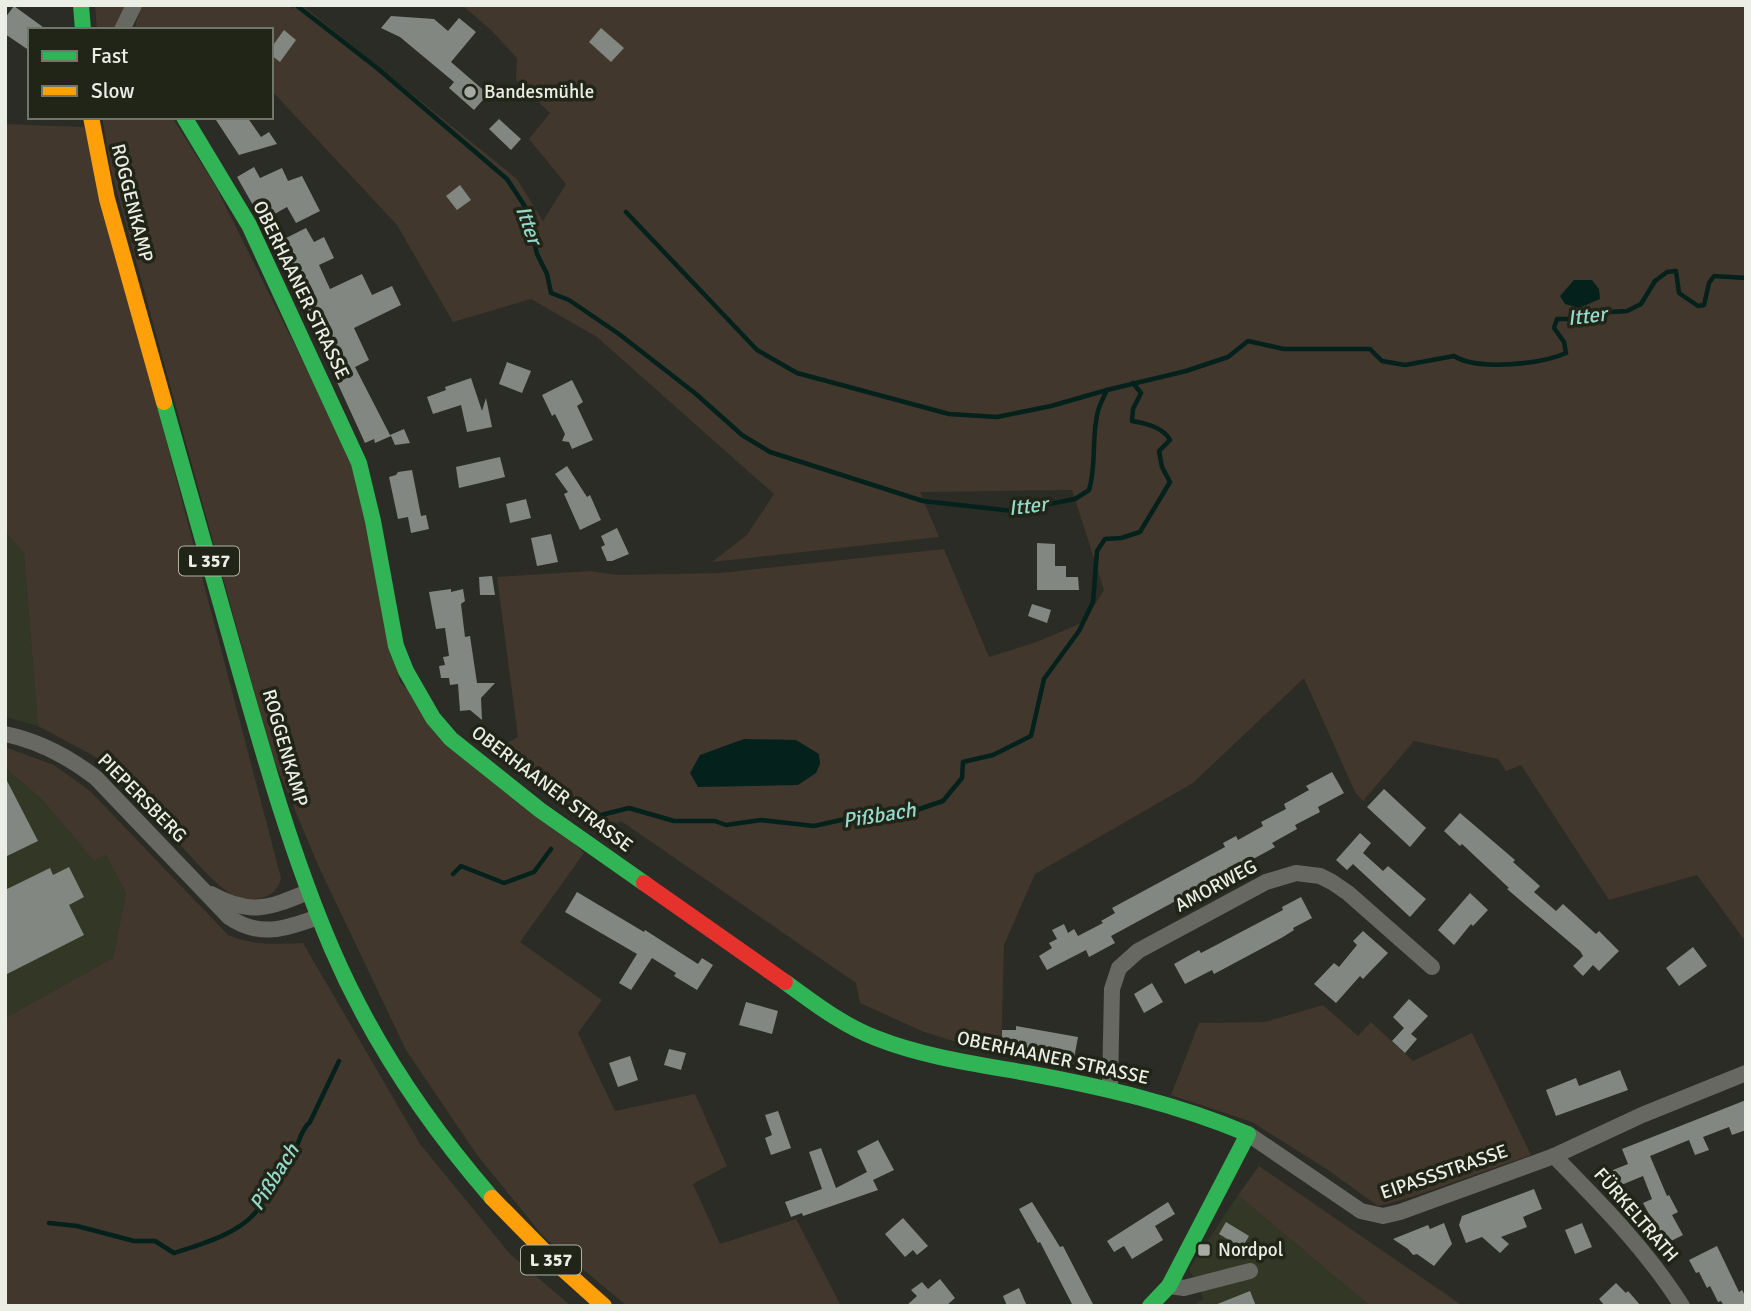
<svg xmlns="http://www.w3.org/2000/svg" width="1751" height="1311" font-family="Signika,sans-serif">
	<rect width="100%" height="100%" fill="#2a2c25"/>
	<g fill="#333826">
		<path d="M5,531L24,554L38,726L5,717Z"/>
		<path d="M5,768L41,798L94,861L106,855L126,893L113,958L5,1018Z"/>
		<path d="M1238,1195L1370,1306H1192L1204,1299L1189,1269Z"/>
	</g>
	<g fill="#42372c">
		<path d="M95,5H129L128,30H97Z"/>
		<path d="M141,5H288L292,9L296,5H302L517,179L543,221L566,184L529,139L550,113L516,80L517,58L492,31L462,5H1746V938H1743L1697,875L1609,900L1521,765L1506,771L1498,759L1414,741L1363,801L1355,792L1304,678L1193,783L1035,874L1004,945L1001,1056L924,1032L860,1003L856,983L621,821L600,833L492,751L518,737L497,577L591,571L617,575L721,573L944,549L989,657L1034,643L1084,622L1104,590L1072,490L920,492L939,537L712,562L747,535L774,494L597,337L531,299L453,322L397,225L271,90V30H134Z"/>
		<path d="M102,117H172L216,187L353,462L400,682L584,853L520,942L602,1000L578,1033L615,1111L695,1094L727,1166L693,1184L720,1244L796,1219L841,1306H627L543,1236L477,1155L406,1050L318,865L271,753L111,170Z"/>
		<path d="M5,124L84,127L281,878C278,896 259,902 241,898C229,895 218,884 209,876L120,780L94,756L38,726L24,554L5,531Z"/>
		<path d="M5,747L54,765L90,791L228,935C252,946 277,944 303,943L420,1144L510,1254L571,1306H5V1018L113,958L126,893L106,855L94,861L41,798L5,768Z"/>
		<path d="M1323,1005L1358,1036L1371,1022L1413,1061L1472,1033L1531,1155L1412,1197L1378,1206L1328,1170L1252,1122L1171,1095L1199,1023L1265,1022Z"/>
		<path d="M1259,1166L1463,1306H1370L1238,1195Z"/>
	</g>
	<g fill="#04211c">
		<path d="M1574,280H1592L1599,289L1600,299L1579,308L1565,304L1560,296Z"/>
		<path d="M744,739L796,740L819,754L820,764L816,773L798,785L698,787L690,773L700,755Z"/>
	</g>
	<g fill="none" stroke-linecap="round" stroke-linejoin="round">
		<g stroke="#04211c" stroke-width="4.5">
			<path d="M296,5L377,68L507,179L526,208L537,254L547,274L551,293L569,300L619,334L696,394L742,435L770,452L923,501L1013,511L1075,499L1089,490C1097,464 1091,437 1098,411C1100,404 1104,396 1107,390L1186,371L1228,357L1248,341L1284,349H1370L1382,361L1405,365L1454,356C1477,371 1542,364 1566,353L1564,342L1554,328L1557,319H1578L1592,313L1627,311L1641,304L1655,281L1667,272L1676,271L1679,293L1698,306L1704,305L1709,283L1714,276L1746,278"/>
			<path d="M626,212L757,350L797,373L949,414L997,417L1051,406L1107,390"/>
			<path d="M593,817L629,808L674,821H715L726,825L761,820L814,826L886,810L902,815L943,801L962,778L963,762L993,755L1031,736L1044,679L1079,631L1093,602L1097,551L1105,539L1121,538L1140,532L1170,482L1162,467L1159,451L1170,440C1163,427 1146,423 1132,421L1133,409L1141,393L1133,383"/>
			<path d="M453,874L461,866L504,883L534,872L551,849"/>
			<path d="M49,1223L77,1226L134,1241H155L174,1253C199,1245 238,1234 255,1213C270,1194 278,1172 292,1154C301,1143 298,1133 310,1122L339,1061"/>
		</g>
	</g>
	<g fill="#828881">
		<path d="M14,6L47,30H30V51L5,34V18Z"/>
		<path d="M391,16L434,19L448,31L459,18L476,32L451,62L488,94L474,110L449,88L454,82L400,37L381,28Z"/>
		<path d="M601,28L624,48L611,62L589,42Z"/>
		<path d="M284,30L296,40L280,62L271,55V48Z"/>
		<path d="M214,117H247L261,137L269,132L277,144L239,155Z"/>
		<path d="M499,119L521,139L511,150L489,129Z"/>
		<path d="M254,167L260,178L282,168L288,181L302,176L320,211L296,223L287,207L262,221L237,177Z"/>
		<path d="M460,185L471,200L457,210L446,196Z"/>
		<path d="M306,228L314,242L324,237L334,258L319,265L330,289L362,274L372,295L392,286L401,305L354,328L369,360L355,367L390,435L404,429L410,443L395,445L391,436L375,443L374,439L365,443L281,260L294,254L286,238Z"/>
		<path d="M507,362L531,371L522,393L499,384Z"/>
		<path d="M471,378L482,411L486,398L492,427L467,432L461,405L433,414L427,397L446,390L445,387Z"/>
		<path d="M572,380L583,402L577,406L593,440L572,449L569,442L562,441L565,434L555,414L552,416L542,395Z"/>
		<path d="M500,457L505,477L459,488L456,467Z"/>
		<path d="M567,466L587,497L590,495L601,520L580,530L564,494L568,492L555,474Z"/>
		<path d="M412,470L421,516L426,515L429,529L411,533L408,517L398,519L389,477L396,475L398,472Z"/>
		<path d="M526,499L531,518L510,523L506,504Z"/>
		<path d="M617,528L629,554L612,561H607L601,547L605,545L601,536Z"/>
		<path d="M551,534L558,562L537,566L531,538Z"/>
		<path d="M1037,543L1055,544V566H1066V577H1078L1079,590H1037Z"/>
		<path d="M492,576L495,595H480L479,577Z"/>
		<path d="M451,589V592L463,589L465,601L461,604L465,637L470,636L477,683H495L481,698L482,720L470,710L460,711L458,684L450,685L449,678H441L439,666L445,665L443,657L449,656L445,628L436,629L429,592Z"/>
		<path d="M1032,604L1051,610L1047,623L1028,616Z"/>
		<path d="M1332,772L1344,793L1318,807L1320,812L1295,825L1297,829L1272,843L1275,847L1111,936L1115,943L1089,957L1086,950L1047,970L1039,956L1052,948L1049,943L1057,939L1052,930L1064,924L1068,933L1074,929L1078,936L1103,923L1101,921L1115,913L1112,908L1225,847L1223,843L1236,836L1238,840L1263,826L1261,822L1286,809L1284,804L1309,790L1306,786Z"/>
		<path d="M5,777L38,841L5,857Z"/>
		<path d="M1384,789L1426,828L1410,847L1367,807Z"/>
		<path d="M1460,813L1515,860L1513,862L1540,886L1534,892L1556,911L1563,904L1596,934L1599,931L1619,951L1599,971L1593,965L1583,976L1573,966L1583,956L1580,951L1507,889L1509,888L1462,844L1460,846L1444,831Z"/>
		<path d="M1360,833L1371,843L1363,853L1383,871L1388,866L1426,899L1410,917L1353,864L1347,870L1336,860Z"/>
		<path d="M69,867L84,897L69,905L84,935L5,975V890L50,868L53,875Z"/>
		<path d="M577,892L644,932L645,930L698,964L702,958L713,965L697,990L674,976L676,973L652,958L631,990L619,983L637,954L565,912Z"/>
		<path d="M1470,893L1488,910L1473,926L1471,924L1454,945L1438,930Z"/>
		<path d="M1301,897L1312,918L1293,928L1294,930L1283,937L1214,974L1212,970L1185,984L1174,964L1199,950L1201,953L1283,910L1282,907Z"/>
		<path d="M1363,931L1388,953L1363,979L1360,976L1336,1003L1314,984L1334,963L1339,967L1357,945L1353,941Z"/>
		<path d="M1693,947L1707,966L1679,986L1666,968Z"/>
		<path d="M1152,983L1163,1002L1144,1013L1134,994Z"/>
		<path d="M1409,999L1428,1016L1411,1034L1417,1039L1405,1053L1392,1041L1404,1028L1393,1017Z"/>
		<path d="M746,1002L778,1011L772,1034L739,1025Z"/>
		<path d="M1016,1026L1078,1037L1073,1064L1011,1054L1013,1045L1002,1044V1030H1016Z"/>
		<path d="M669,1049L686,1053L681,1070L664,1065Z"/>
		<path d="M630,1056L638,1080L618,1087L609,1063Z"/>
		<path d="M1620,1070L1628,1090L1556,1116L1546,1090L1576,1078L1579,1086Z"/>
		<path d="M1746,1100V1130L1732,1135L1729,1127L1703,1137L1709,1150L1695,1155L1689,1140L1650,1156L1667,1196L1669,1195L1678,1212L1672,1215L1683,1235L1665,1244L1643,1203L1652,1199L1643,1176L1619,1186L1613,1170L1628,1164L1622,1149Z"/>
		<path d="M778,1111L791,1148L771,1155L765,1138L772,1135L765,1115Z"/>
		<path d="M878,1140L894,1170L873,1180L878,1190L803,1216L802,1213L791,1217L785,1202L822,1189L809,1152L821,1148L836,1188L867,1172L857,1151Z"/>
		<path d="M1534,1189L1542,1209L1523,1217L1527,1227L1501,1237L1509,1244L1500,1253L1482,1237L1466,1243L1459,1225L1462,1216Z"/>
		<path d="M1032,1202L1060,1247L1063,1246L1094,1306H1073L1040,1242L1038,1243L1019,1209Z"/>
		<path d="M1168,1202L1175,1214L1155,1226L1163,1240L1132,1259L1124,1246L1114,1252L1107,1241Z"/>
		<path d="M903,1218L928,1246L917,1255L913,1250L905,1257L885,1234Z"/>
		<path d="M1226,1222L1249,1236L1242,1248L1219,1234Z"/>
		<path d="M1444,1223L1452,1244L1434,1266L1417,1254L1413,1255L1408,1249L1393,1239L1428,1225L1430,1229Z"/>
		<path d="M1582,1223L1592,1247L1575,1254L1565,1230Z"/>
		<path d="M1717,1246L1739,1292L1742,1290L1746,1297V1306H1724L1721,1301L1718,1302L1710,1286L1707,1288L1699,1272L1696,1273L1689,1260Z"/>
		<path d="M940,1279L955,1298L946,1306H906L917,1296L911,1290L922,1282L928,1289Z"/>
		<path d="M1616,1283L1626,1293L1628,1291L1641,1306H1605L1599,1299Z"/>
		<path d="M1019,1288L1027,1306H1007L1003,1296Z"/>
		<path d="M1250,1291L1256,1306H1215V1305Z"/>
	</g>
	<g fill="none" stroke-linecap="round" stroke-linejoin="round">
		<g stroke="#666861" stroke-width="16">
			<path d="M122,30L134,5"/>
			<path d="M5,734C39,741 69,757 96,778L229,917C259,938 286,929 318,917"/>
			<path d="M211,894C251,916 269,908 308,892"/>
			<path d="M1110,1088L1112,989L1119,968L1138,951L1266,882L1296,873L1320,876L1332,882L1348,893L1432,967"/>
			<path d="M1248,1134L1361,1211L1383,1216L1400,1212L1554,1156L1642,1115L1746,1073"/>
			<path d="M1554,1156C1600,1203 1647,1250 1682,1306"/>
			<path d="M1169,1286L1184,1288L1250,1271"/>
		</g>
		<g stroke="#30b455" stroke-width="16">
			<path d="M81,5L83,30"/>
			<path d="M184,117L249,225L359,463L373,521L396,646L406,671L433,718L451,739L540,810L644,883"/>
			<path d="M164,402C187,484 210,565 233,647C262,749 290,851 332,949C371,1040 427,1123 492,1198"/>
			<path d="M785,982C814,1003 842,1025 876,1038C924,1057 976,1064 1027,1073C1103,1087 1177,1104 1248,1134L1169,1286L1150,1306"/>
		</g>
		<g stroke="#ff9f0a" stroke-width="16">
			<path d="M91,117L107,199L164,402"/>
			<path d="M492,1198L555,1262L604,1306"/>
		</g>
		<path stroke="#e5322d" stroke-width="16" d="M644,883L785,982"/>
	</g>
	<g fill="#a7aaa2" stroke="#212518" stroke-width="2.5">
		<circle cx="470" cy="92" r="7"/>
		<rect x="1197" y="1243" width="14" height="14" rx="3.5"/>
	</g>
	<g text-anchor="middle" dominant-baseline="central" stroke-width="7" stroke-linejoin="round" paint-order="stroke">
		<g fill="#212518" stroke="#aeb2a8" stroke-width="2">
			<rect x="179" y="546.5" width="60" height="29" rx="5"/>
			<rect x="521" y="1245.5" width="60" height="29" rx="5"/>
		</g>
		<g font-size="18" font-weight="bold" fill="#ebeee5">
			<text x="209" y="561">L 357</text>
			<text x="551" y="1260">L 357</text>
		</g>
		<g font-size="19" fill="#ebeee5" stroke="#212518" text-anchor="start">
			<text x="484" y="92">Bandesmühle</text>
			<text x="1218" y="1250">Nordpol</text>
		</g>
		<g font-size="19" fill="#ebeee5" stroke="#212518">
			<text transform="translate(132 203) rotate(76)">ROGGENKAMP</text>
			<text transform="translate(301 290) rotate(64)">OBERHAANER STRASSE</text>
			<text transform="translate(285 748) rotate(74)">ROGGENKAMP</text>
			<text transform="translate(552 789) rotate(37)">OBERHAANER STRASSE</text>
			<text transform="translate(142 798) rotate(45)">PIEPERSBERG</text>
			<text transform="translate(1216 886) rotate(-28)">AMORWEG</text>
			<text transform="translate(1053 1058) rotate(12)">OBERHAANER STRASSE</text>
			<text transform="translate(1444 1172) rotate(-19)">EIPASSSTRASSE</text>
			<text transform="translate(1636 1215) rotate(49)">FÜRKELTRATH</text>
		</g>
		<g font-size="21" font-style="italic" fill="#94d9cb" stroke="#212518">
			<text transform="translate(529 225) rotate(70)">Itter</text>
			<text transform="translate(1587 316) rotate(-7)">Itter</text>
			<text transform="translate(1028 506) rotate(-7)">Itter</text>
			<text transform="translate(879 815) rotate(-9)">Pißbach</text>
			<text transform="translate(274 1177) rotate(-58)">Pißbach</text>
		</g>
	</g>
	<rect width="1751" height="1311" fill="none" stroke="#ebeee5" stroke-width="14"/>
	<rect x="28" y="28" width="245" height="91" fill="#212518" stroke="#72756a" stroke-width="2"/>
	<rect x="42" y="51" width="35" height="10" fill="#30b455" stroke="#72756a" stroke-width="2"/>
	<text x="91" y="63" font-size="21" fill="#ebeee5">Fast</text>
	<rect x="42" y="86" width="35" height="10" fill="#ff9f0a" stroke="#72756a" stroke-width="2"/>
	<text x="91" y="98" font-size="21" fill="#ebeee5">Slow</text>
</svg>
